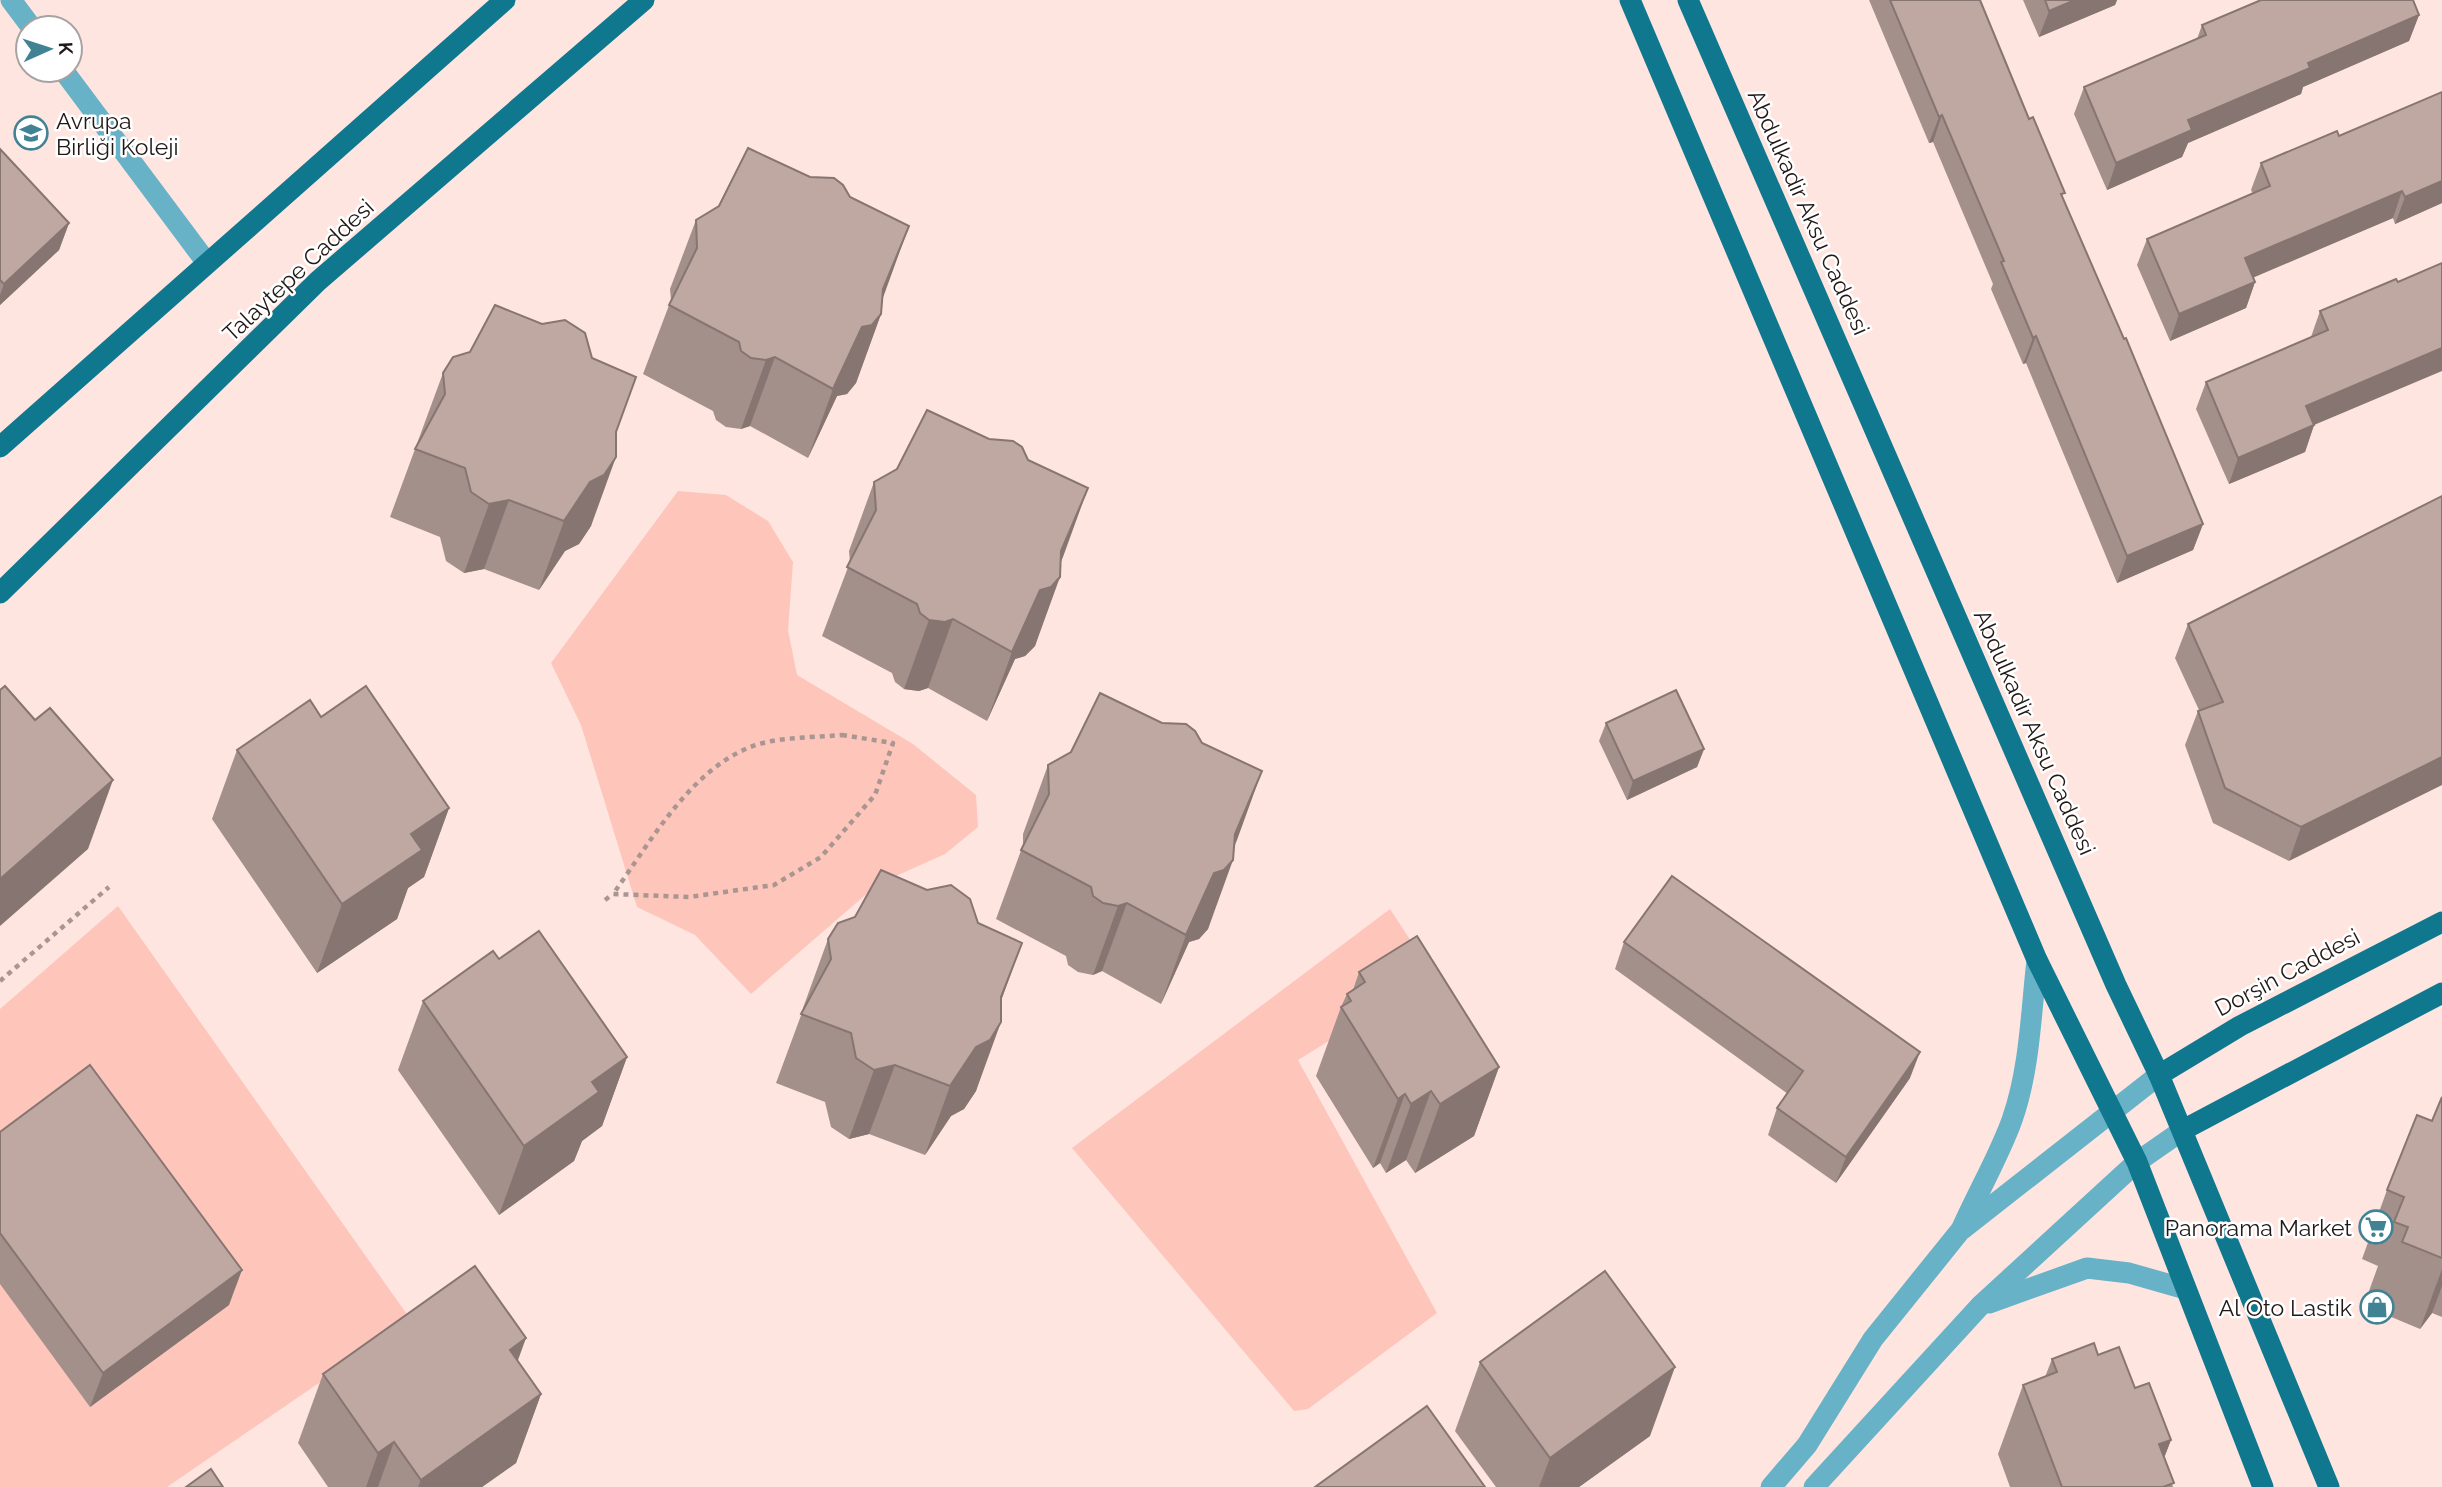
<svg xmlns="http://www.w3.org/2000/svg" width="2442" height="1487" font-family="Raleway,sans-serif">
	<rect width="100%" height="100%" fill="#ffe5e0"/>
	<g fill="#fec5ba">
		<path d="M678,491L726,495L768,521L793,562L788,630L797,675L913,744L976,795L978,827L945,854L878,884L751,994L695,935L637,907L581,725L551,663Z"/>
		<path d="M118,906L411,1320L167,1487H0V1009Z"/>
		<path d="M1390,909L1434,976L1298,1060L1437,1313L1308,1409L1294,1411L1072,1148Z"/>
	</g>
	<g fill="none" stroke-linecap="round" stroke-linejoin="round">
		<g stroke="#a99692" stroke-width="4.5" stroke-dasharray="5 5" stroke-linecap="butt">
			<path d="M842,735L893,743L875,795L821,857L774,885L689,897L613,894C653,839 698,754 772,741C795,737 819,737 842,735Z"/>
			<path d="M605,900L613,894"/>
			<path d="M0,981L109,887"/>
		</g>
		<g stroke="#67b2c7" stroke-width="21">
			<path d="M11,0L32,28"/>
			<path d="M63,70L207,263"/>
			<path d="M1962,1228C1978,1192 1999,1156 2012,1120C2030,1069 2031,1012 2037,960"/>
			<path d="M1989,1303L2087,1268L2129,1273L2185,1289"/>
			<path d="M1771,1487L1807,1445L1873,1339L1960,1231L2159,1075"/>
			<path d="M1814,1487L1980,1306L2137,1162L2183,1130"/>
		</g>
		<g stroke="#0f788e" stroke-width="21">
			<path d="M1630,0L2037,960L2137,1162L2263,1487"/>
			<path d="M1688,0L2116,985L2159,1075L2329,1487"/>
			<path d="M0,447L505,0"/>
			<path d="M0,593L318,281L644,0"/>
			<path d="M2159,1075L2240,1026L2442,922"/>
			<path d="M2183,1130L2442,993"/>
		</g>
	</g>
	<g fill="#a4908b">
		<path d="M1869,0H1980L2029,119L2203,524L2193,550L2117,583L2026,363L2023,364L1991,289L1993,284L1933,142L1929,143Z"/>
		<path d="M2023,0H2117L2115,5L2039,37Z"/>
		<path d="M2419,15L2409,41L2303,87L2301,94L2188,143L2182,157L2107,190L2074,114L2084,87L2197,39L2202,25Z"/>
		<path d="M2339,136L2442,203L2395,224L2393,218L2253,277L2255,282L2246,308L2170,341L2137,265L2147,239L2253,194L2251,190L2261,163Z"/>
		<path d="M0,149L69,223L59,250L0,305Z"/>
		<path d="M696,220L882,299L881,314L856,383L847,394L837,396L808,458L750,426L741,429L726,427L716,420L713,411L643,374L671,300L670,289Z"/>
		<path d="M2396,279L2314,425L2305,452L2229,484L2196,409L2206,382L2311,337L2320,311Z"/>
		<path d="M542,324L592,358L616,433L591,526L579,544L565,551L539,590L484,569L464,573L446,561L440,537L390,517L443,373L470,352Z"/>
		<path d="M897,469L1061,562L1035,646L1025,656L1015,659L987,721L928,688L919,691L904,689L895,682L892,673L822,636L850,562L849,551L874,482Z"/>
		<path d="M2442,496L2289,861L2213,823L2185,745L2198,711L2199,710L2175,658L2188,624Z"/>
		<path d="M321,717L449,808L424,877L408,888L397,919L317,973L212,819L237,750Z"/>
		<path d="M1606,723L1704,749L1697,767L1627,800L1599,741Z"/>
		<path d="M1048,765L1234,847L1208,929L1199,939L1189,942L1161,1004L1102,971L1093,975L1078,972L1068,965L1066,956L996,919L1023,845V834Z"/>
		<path d="M855,917L978,923L1022,943L1001,1000L976,1091L964,1109L951,1116L925,1155L869,1134L849,1139L831,1127L825,1102L776,1083L803,1010V1008L828,939Z"/>
		<path d="M1624,942L1910,1078L1836,1183L1768,1135L1777,1108L1788,1094L1615,969Z"/>
		<path d="M499,959L627,1057L602,1126L582,1141L574,1161L499,1215L398,1070L423,1001Z"/>
		<path d="M1359,972L1499,1067L1474,1136L1415,1173L1406,1160L1386,1173L1380,1163L1373,1168L1316,1076L1341,1007L1347,994L1353,990Z"/>
		<path d="M2442,1097V1317L2432,1313L2420,1329L2377,1311L2382,1296L2369,1291L2378,1266L2362,1259L2387,1190L2432,1121Z"/>
		<path d="M0,1132L229,1305L90,1407L0,1284Z"/>
		<path d="M2098,1355L2135,1388L2171,1440L2164,1457L2173,1487H2010L1998,1454L2023,1385L2045,1377L2052,1359Z"/>
		<path d="M518,1362L541,1394L516,1463L482,1487H328L298,1443L323,1374Z"/>
		<path d="M1480,1362L1650,1436L1579,1487H1496L1455,1431Z"/>
	</g>
	<g fill="#867571">
		<path d="M2075,0H2117L2115,5L2039,37L2049,11Z"/>
		<path d="M2419,15L2409,41L2303,87L2301,94L2188,143L2182,157L2107,190L2116,163L2188,120L2308,63Z"/>
		<path d="M1942,115L1933,142L1929,143L1939,117Z"/>
		<path d="M2442,181V203L2395,224L2405,197Z"/>
		<path d="M2402,191L2393,218L2236,285L2245,258Z"/>
		<path d="M69,223L59,250L0,305V295L4,284Z"/>
		<path d="M909,226L884,295L871,325L881,314L856,383L847,394L837,396L808,458L833,389L862,327L883,289Z"/>
		<path d="M2255,282L2246,308L2170,341L2179,314Z"/>
		<path d="M2036,336L2026,363L2023,364L2033,338Z"/>
		<path d="M2442,348V371L2314,425L2305,452L2229,484L2238,458L2306,406Z"/>
		<path d="M775,357L750,426L741,429L766,360Z"/>
		<path d="M616,457L591,526L579,544L565,551L539,590L564,521L590,482L600,477Z"/>
		<path d="M1088,488L1063,557L1050,587L1060,577L1035,646L1025,656L1015,659L987,721L1012,652L1040,590L1061,551Z"/>
		<path d="M509,500L484,569L464,573L489,504Z"/>
		<path d="M2203,524L2193,550L2117,583L2127,556Z"/>
		<path d="M953,619L928,688L919,691L904,689L929,620Z"/>
		<path d="M1704,749L1697,767L1627,800L1633,781Z"/>
		<path d="M2442,757V785L2289,861L2301,827Z"/>
		<path d="M1262,771L1237,840L1224,871L1233,860L1208,929L1199,939L1189,942L1161,1004L1186,935L1214,873L1235,834Z"/>
		<path d="M113,780L88,849L0,926V879Z"/>
		<path d="M449,808L424,877L408,888L397,919L317,973L342,904L411,834Z"/>
		<path d="M1127,903L1102,971L1093,975L1118,906Z"/>
		<path d="M1022,943L997,1012L1001,1022L976,1091L964,1109L951,1116L925,1155L950,1086Z"/>
		<path d="M1920,1052L1910,1078L1836,1183L1846,1157Z"/>
		<path d="M627,1057L602,1126L582,1141L574,1161L499,1215L524,1146L592,1082Z"/>
		<path d="M895,1065L869,1134L849,1139L874,1070Z"/>
		<path d="M1499,1067L1474,1136L1415,1173L1440,1104Z"/>
		<path d="M1431,1091L1406,1160L1386,1173L1411,1104Z"/>
		<path d="M1405,1094L1380,1163L1373,1168L1398,1099Z"/>
		<path d="M2442,1269V1286L2432,1313L2420,1329Z"/>
		<path d="M242,1270L229,1305L90,1407L103,1373Z"/>
		<path d="M526,1338L501,1407L510,1350Z"/>
		<path d="M1675,1367L1650,1436L1579,1487H1539L1550,1458Z"/>
		<path d="M541,1394L516,1463L482,1487H418L421,1480Z"/>
		<path d="M2171,1440L2153,1487L2159,1444Z"/>
		<path d="M394,1442L378,1487H366L378,1453Z"/>
	</g>
	<g fill="#bfa7a2" stroke="#867571" stroke-width="2">
		<path d="M1890,0H1980L2029,119L2033,117L2065,193L2061,194L2124,339L2126,338L2203,524L2127,556L2036,336L2033,338L2001,262L2004,261L1942,115L1939,117Z"/>
		<path d="M2045,0H2075L2049,11Z"/>
		<path d="M2261,0H2413L2419,15L2308,63L2310,68L2188,120L2192,130L2116,163L2084,87L2206,35L2202,25Z"/>
		<path d="M2442,92V181L2405,197L2402,191L2245,258L2255,282L2179,314L2147,239L2270,186L2261,163L2337,131L2339,136Z"/>
		<path d="M748,148L810,177L834,178L843,185L850,197L909,226L883,289L881,314L872,325L862,327L833,389L775,357L766,360L751,358L741,351L739,342L669,305L697,248L696,220L719,206Z"/>
		<path d="M0,149L69,223L4,284L0,280Z"/>
		<path d="M2442,263V348L2306,406L2314,425L2238,458L2206,382L2328,330L2320,311L2396,279L2398,282Z"/>
		<path d="M495,305L542,324L565,320L585,333L592,358L636,377L616,432V457L604,475L590,482L564,521L509,500L489,504L471,492L465,468L415,449L445,394L443,373L453,357L470,352Z"/>
		<path d="M927,410L989,439L1013,441L1022,447L1028,460L1088,488L1061,551L1060,577L1051,587L1040,590L1012,652L953,619L945,622L929,620L920,613L917,604L847,567L876,510L874,482L897,469Z"/>
		<path d="M2442,496V757L2301,827L2225,788L2198,711L2223,702L2188,624Z"/>
		<path d="M5,686L35,720L50,708L113,780L0,879V690Z"/>
		<path d="M366,686L449,808L411,834L422,850L342,904L237,750L310,700L321,717Z"/>
		<path d="M1676,690L1704,749L1633,781L1606,723Z"/>
		<path d="M1100,693L1162,723L1186,724L1195,731L1202,743L1262,771L1235,834L1233,860L1224,870L1214,873L1186,935L1127,903L1118,906L1103,903L1093,896L1091,887L1021,850L1049,794L1048,765L1071,752Z"/>
		<path d="M881,870L927,890L951,885L970,899L978,923L1022,943L1001,997V1022L990,1040L976,1047L950,1086L895,1065L874,1070L856,1058L851,1033L801,1014L831,959L828,939L838,923L855,917Z"/>
		<path d="M1672,876L1920,1052L1846,1157L1777,1108L1803,1071L1624,942Z"/>
		<path d="M539,931L627,1057L592,1082L599,1092L524,1146L423,1001L493,951L499,959Z"/>
		<path d="M1417,936L1499,1067L1440,1104L1431,1091L1411,1104L1405,1094L1398,1099L1341,1007L1351,1001L1347,994L1365,982L1359,972Z"/>
		<path d="M90,1065L242,1270L103,1373L0,1233V1132Z"/>
		<path d="M2442,1097V1258L2402,1242L2408,1227L2394,1222L2404,1197L2387,1190L2417,1115L2432,1121Z"/>
		<path d="M475,1266L526,1338L510,1350L541,1394L421,1480L394,1442L378,1453L323,1374Z"/>
		<path d="M1605,1271L1675,1367L1550,1458L1480,1362Z"/>
		<path d="M2094,1343L2098,1355L2119,1347L2135,1388L2149,1383L2171,1440L2159,1444L2174,1483L2163,1487H2062L2023,1385L2057,1372L2052,1359Z"/>
		<path d="M1427,1406L1485,1487H1315Z"/>
		<path d="M211,1469L223,1487H186Z"/>
	</g>
	<defs>
		<symbol id="school-ring" viewBox="-11 -11 22 22"><circle r="9.5" fill="#fff" stroke="#418394" stroke-width="1.5"/><path d="M0-5L7-2L0 1L-7-2ZM-4 1L0 2.5L4 1V4Q0 6-4 4Z" fill="#418394"/></symbol>
		<symbol id="supermarket-ring" viewBox="-11 -11 22 22"><circle r="9.5" fill="#fff" stroke="#418394" stroke-width="1.5"/><path d="M-6-5.5h2.5l.6 2H6L4.5 2H-2.5L-4.4-4H-6ZM-1.5 3.2a1.3 1.3 0 1 0 .1 0ZM3 3.2a1.3 1.3 0 1 0 .1 0Z" fill="#418394"/></symbol>
		<symbol id="shop-ring" viewBox="-11 -11 22 22"><circle r="9.5" fill="#fff" stroke="#418394" stroke-width="1.5"/><path d="M-5-2.5h2.3a2.7 3.5 0 0 1 5.4 0H5L5.5 6h-11ZM-1.5-2.5h3a1.5 2.3 0 0 0-3 0Z" fill="#418394"/></symbol>
	</defs>
	<g fill-rule="evenodd">
		<use href="#school-ring" x="12" y="114" width="38" height="38"/>
		<use href="#supermarket-ring" x="2357" y="1208" width="38" height="38"/>
		<use href="#shop-ring" x="2358" y="1288" width="38" height="38"/>
	</g>
	<g text-anchor="middle" dominant-baseline="central" stroke-width="5" stroke-linejoin="round" paint-order="stroke">
		<g font-size="23" fill="#211917" stroke="#fff" text-anchor="end">
			<text x="56" y="120" text-anchor="start">Avrupa<tspan x="56" dy="26">Birliği Koleji</tspan></text>
			<text x="2352" y="1227">Panorama Market</text>
			<text x="2352" y="1307">Al Oto Lastik</text>
		</g>
		<g font-size="23" fill="#211917" stroke="#fff">
			<text transform="translate(1809 212) rotate(66)">Abdulkadir Aksu Caddesi</text>
			<text transform="translate(298 270) rotate(-43)">Talaytepe Caddesi</text>
			<text transform="translate(2035 732) rotate(66)">Abdulkadir Aksu Caddesi</text>
			<text transform="translate(2287 972) rotate(-28)">Dorşin Caddesi</text>
		</g>
	</g>
	<g transform="translate(49 49) rotate(87)"><circle r="33" fill="#ffffff" stroke="#a6a3a2" stroke-width="2"/>
	<path d="M0-5L12 26L0 18L-12 26Z" fill="#418394"/>
	<text y="-10" font-size="19" font-weight="bold" text-anchor="middle" fill="#211917">K</text>
	</g>
</svg>
